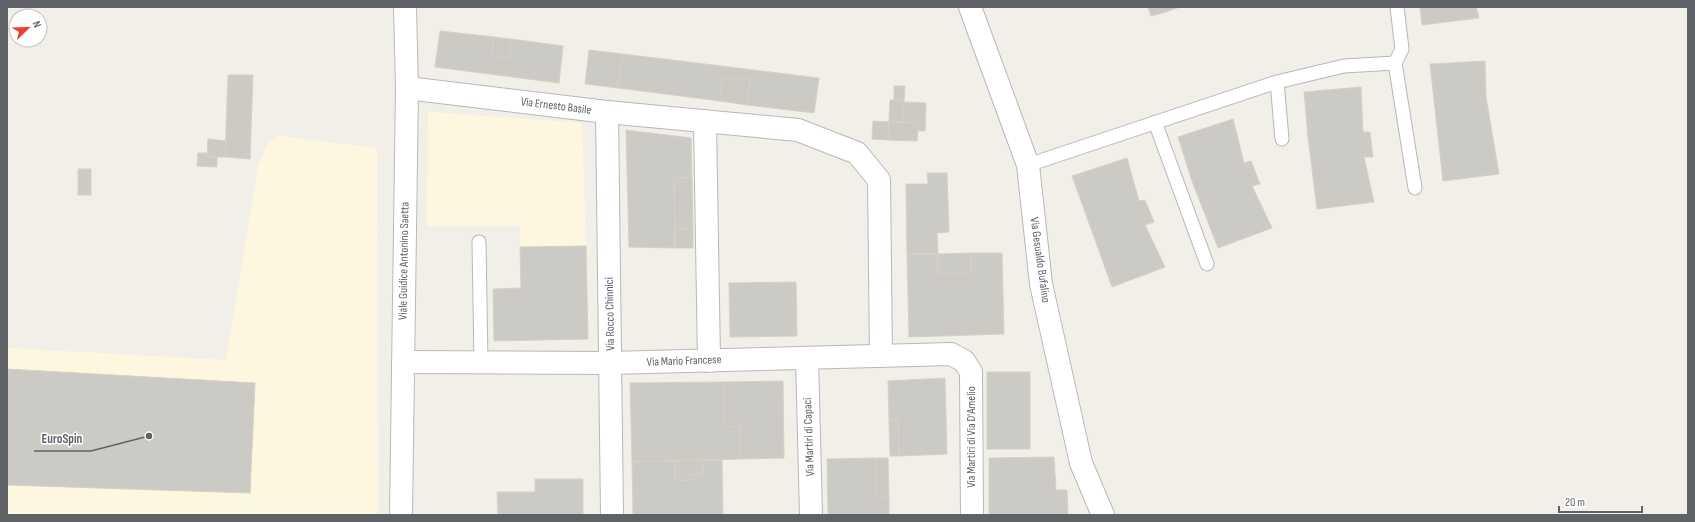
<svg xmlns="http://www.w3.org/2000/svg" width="1695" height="522" font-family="'Sofia Sans Condensed',sans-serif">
	<rect width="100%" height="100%" fill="#f1efe8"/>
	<g fill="#fef7e0">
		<path d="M428,112L582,123L586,246L520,247V226H427Z"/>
		<path d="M279,136L377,148L378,515H7V348L226,360L258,166L267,144Z"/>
	</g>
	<g fill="#cccac5" stroke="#d6d1c6">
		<path d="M1148,7H1160L1163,13L1151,16Z"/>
		<path d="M1160,7H1180L1163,13Z"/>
		<path d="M1420,7H1476L1479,18L1422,25Z"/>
		<path d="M440,31L494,37L492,56L509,58L511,39L563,46L559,83L435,67Z"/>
		<path d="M494,37L511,39L509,58L492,56Z"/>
		<path d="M589,50L623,54L618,88L585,84Z"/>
		<path d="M623,54L819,78L814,113L747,105L750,80L723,77L720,101L618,88Z"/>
		<path d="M1485,61L1486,97L1499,174L1443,181L1430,64Z"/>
		<path d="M228,75H253L250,159L225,157Z"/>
		<path d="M723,77L750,80L747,105L720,101Z"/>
		<path d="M894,86H905L904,100H894Z"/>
		<path d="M1361,87L1363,132H1370L1373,157H1364L1374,202L1317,209L1308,137L1304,92Z"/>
		<path d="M890,100H904L903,122H889Z"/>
		<path d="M904,102L926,103L925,131H917L918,123L903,122Z"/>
		<path d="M1233,119L1244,163L1251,161L1260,184L1252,186L1272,228L1218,248L1192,181L1178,137Z"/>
		<path d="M873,121L889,122L888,140L872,139Z"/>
		<path d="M889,122L918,123L917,141L888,140Z"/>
		<path d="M626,130L691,138L692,178H674L675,248L629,247Z"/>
		<path d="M208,139L226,141L225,157H207Z"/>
		<path d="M198,153H207V157H217V167L197,166Z"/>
		<path d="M1127,158L1139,201L1145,200L1154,222L1145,225L1165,267L1112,287L1072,176Z"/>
		<rect x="78" y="169" width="13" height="26"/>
		<path d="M927,173H947L949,232L937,233L938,254H907L906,184H928Z"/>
		<path d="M674,178H692L693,229H675Z"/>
		<rect x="675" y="229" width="18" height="19"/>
		<path d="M586,246L588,339L494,341L493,289L521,288L520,247Z"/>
		<path d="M971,253H1002L1004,334L909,337L907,254H938V274L971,273Z"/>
		<path d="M971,253V273L938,274V254Z"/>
		<path d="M796,282L797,336L730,337L729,283Z"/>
		<path d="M7,369L255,383L250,493L7,485Z"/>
		<rect x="987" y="372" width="43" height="77"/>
		<path d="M945,378L947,454L899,456L898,420H889L888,381Z"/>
		<path d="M783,381L784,458L741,459L740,426L724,427L723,382Z"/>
		<path d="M723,382L724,427L740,426L741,459L632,462L630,383Z"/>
		<path d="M889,420H898L899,456H890Z"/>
		<path d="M1054,457L1056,490H1067L1068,515H989V458Z"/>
		<path d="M876,458H888L889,497L877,498Z"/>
		<path d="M876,458L877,498L889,497V515H828L827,459Z"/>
		<path d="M703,460H722L723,515H633L632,462L675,461V480H688V475L703,474Z"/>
		<path d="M703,460V474L688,475V480H675V461Z"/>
		<path d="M535,479H583V515H498L497,492H535Z"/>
	</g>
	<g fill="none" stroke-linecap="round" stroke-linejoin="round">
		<defs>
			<g id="service">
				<path d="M1397,7L1402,49L1395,63L1415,188"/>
				<path d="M1277,82L1282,139"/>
				<path d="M1155,122L1207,264"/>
				<path d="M1028,165L1277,82L1344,66L1395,63"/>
				<path d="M479,242L481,362"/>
			</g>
			<g id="minor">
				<path d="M970,7L1028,165L1041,284L1081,463L1103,515"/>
				<path d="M407,88L607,112L798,130L857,153L879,180L881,356"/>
				<path d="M607,112L612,515"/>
				<path d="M705,121L709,361"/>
				<path d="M807,358L811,515"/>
				<path d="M403,362L610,363L951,354L964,361L971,372L972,515"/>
			</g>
			<path id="secondary" d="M401,515L407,88L405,7"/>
		</defs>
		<use href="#service" stroke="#b5b8bc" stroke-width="15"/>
		<use href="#minor" stroke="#b5b8bc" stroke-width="24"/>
		<use href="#secondary" stroke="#b6babf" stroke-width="24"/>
		<use href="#service" stroke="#fff" stroke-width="13"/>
		<use href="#minor" stroke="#fff" stroke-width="22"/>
		<use href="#secondary" stroke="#fff" stroke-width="22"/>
	</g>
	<g text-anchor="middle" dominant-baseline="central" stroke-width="3" stroke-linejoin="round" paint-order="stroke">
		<g font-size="12" fill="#5f6368" stroke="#fff">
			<text transform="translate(556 106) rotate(7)">Via Ernesto Basile</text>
			<text transform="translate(1040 260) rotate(82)">Via Gesualdo Bufalino</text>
			<text transform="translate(404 261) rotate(-89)">Viale Guidice Antonino Saetta</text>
			<text transform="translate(610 314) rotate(-91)">Via Rocco Chinnici</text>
			<text transform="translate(684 361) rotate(-2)">Via Mario Francese</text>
			<text transform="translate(809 437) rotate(-92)">Via Martiri di Capaci</text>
			<text transform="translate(971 437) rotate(-90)">Via Martiri di Via D'Amelio</text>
		</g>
	</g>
	<path fill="none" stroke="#5f6368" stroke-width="1.5" d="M149 436L91 451H34"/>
	<circle fill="#5f6368" stroke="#fff" stroke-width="1.5" cx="149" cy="436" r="4"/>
	<g font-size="13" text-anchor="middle" font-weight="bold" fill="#5f6368" stroke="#fff" stroke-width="3" stroke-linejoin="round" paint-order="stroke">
		<text x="62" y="443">EuroSpin</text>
	</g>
	<rect width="1695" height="522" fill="none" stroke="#5f6368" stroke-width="16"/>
	<g transform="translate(28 28) rotate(67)"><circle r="19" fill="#ffffff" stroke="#bfc1c3"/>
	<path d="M0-3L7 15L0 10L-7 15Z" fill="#ea4335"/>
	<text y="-6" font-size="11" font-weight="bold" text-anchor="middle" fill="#5f6368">N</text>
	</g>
	<path d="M1559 506v6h83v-6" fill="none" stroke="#5f6368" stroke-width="2"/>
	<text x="1565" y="506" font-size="12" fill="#5f6368" stroke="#ffffff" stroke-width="3" paint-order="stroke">20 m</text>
</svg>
